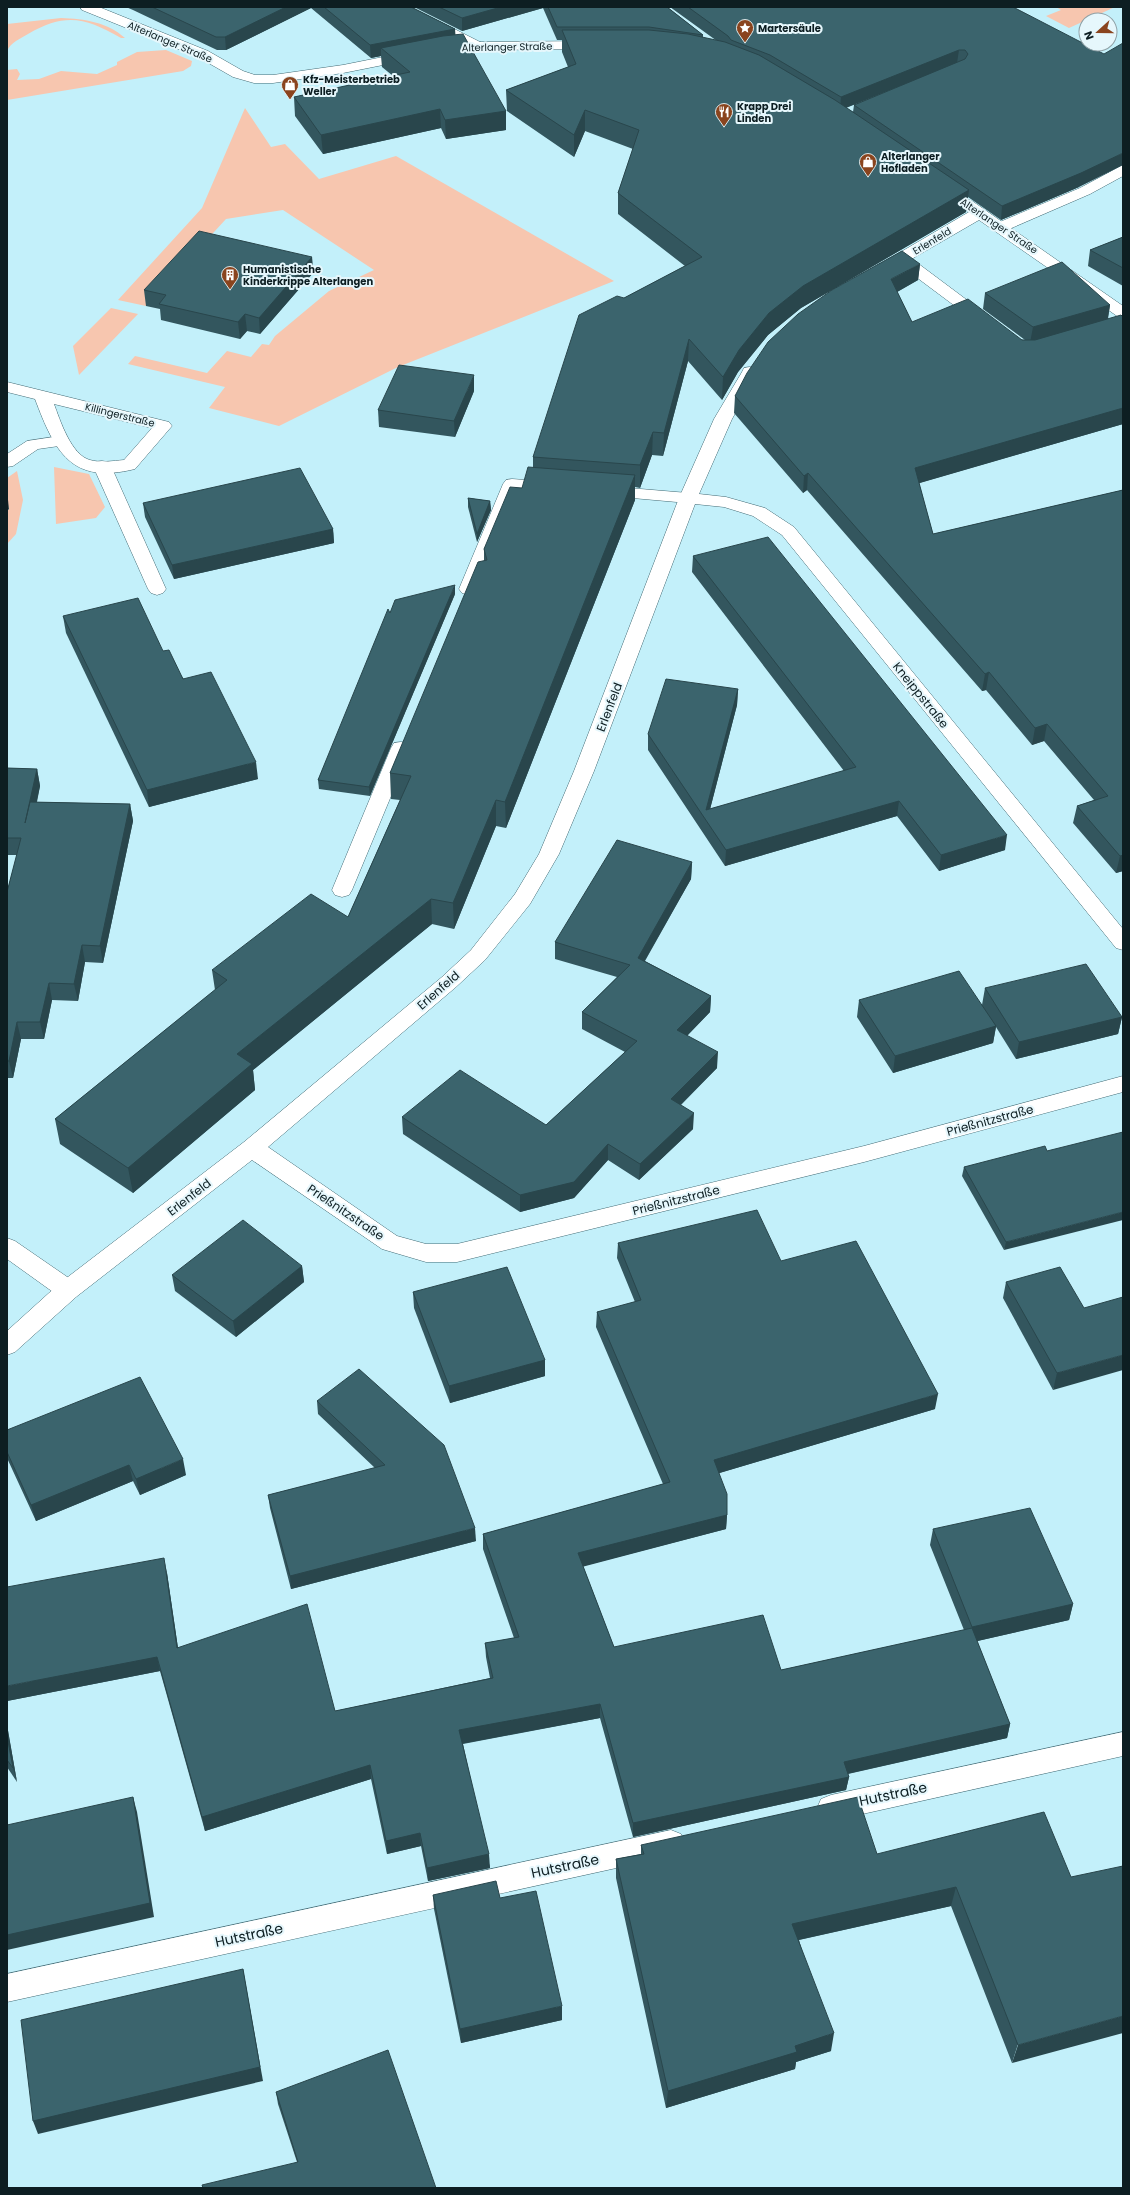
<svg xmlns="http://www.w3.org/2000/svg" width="1130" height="2195" font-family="Poppins,sans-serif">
	<rect width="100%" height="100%" fill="#c3f0fa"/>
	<g fill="#f7c6af">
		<path d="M1056,7H1115L1069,28L1046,16L1061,10Z"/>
		<path d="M61,18C85,19 107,22 125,38H121C86,18 66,12 28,34C20,39 11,42 7,51V24Z"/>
		<path d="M166,50L192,61L191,66L183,71L7,100V70L17,69L20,74L17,80L39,79L61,71L97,74L117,65V62L137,52Z"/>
		<path d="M245,108L271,147L285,144L319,179L396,156L614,281L398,367L279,426L209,408L225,387L128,364L135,356L207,373L227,351L251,357L262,344L269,345L275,336L329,291L374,270L283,210L226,219L146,306L118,300L202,208Z"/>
		<path d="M111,308L138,314L79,375L73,346Z"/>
		<path d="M54,467L89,474L105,507L96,518L56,524Z"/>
		<path d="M17,471L23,500L16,534L7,544V511L9,509L7,508V478Z"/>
	</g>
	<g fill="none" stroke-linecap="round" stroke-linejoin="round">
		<defs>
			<g id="service">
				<path d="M393,7H411L482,43L484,46L477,50L472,49L395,10Z"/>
				<path d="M1123,165V176L1090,194L1007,230H995L993,227L995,224L1080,188Z"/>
				<path d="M902,254L908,256L991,318L993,321L991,324H979L896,262L894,259L896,256Z"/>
				<path d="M60,436L66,437L69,441L66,445L38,449L13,466L7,467V454L27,441Z"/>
				<path d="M102,461L108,462L111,466L166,589L163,593L157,595L151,593L148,589L93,466L96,462Z"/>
				<path d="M512,479L553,482L559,483L562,487L559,491L553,492L518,490L477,589L474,593L468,595L462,593L459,589L503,484L506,480Z"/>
				<path d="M605,486L688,493L694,494L697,498L694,502L688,503L599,495L596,491L599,487Z"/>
				<path d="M401,742L408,743L411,748L352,890L349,895L342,897L335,895L332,890L391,748L394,743Z"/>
				<path d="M7,1238L15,1241L76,1283L80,1290L76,1297L68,1299L60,1297L7,1259Z"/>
			</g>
			<g id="minor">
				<path d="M80,7H99L208,51L243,71L255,75H273L343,65L443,45L477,42L592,41L599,45L592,49L477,50L443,53L343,73L273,83H254L233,77L198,57L82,10Z"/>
				<path d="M967,199L972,201L1123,306V318L1117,316L979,220L889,272H877L875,269L877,266L969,212L959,204L962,201Z"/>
				<path d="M750,367L756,368L758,372L732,419L699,494L726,497L765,508L794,527L1123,929V950L1116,948L782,535L753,516L724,507L695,504L594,771L559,854L530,904L485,960L456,987L268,1147L397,1236L426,1244H457L864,1146L1123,1076V1092L864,1162L457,1262H426L382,1249L252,1160L76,1297L15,1352L7,1355V1331L60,1283L244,1142L442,977L471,950L515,894L539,854L574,771L679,498L714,419L742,372L744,368Z"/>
				<path d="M7,382L169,422L172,426L135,469C71,485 55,452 35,399L7,392ZM54,404L152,428L124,460C113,461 100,463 90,460C71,455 60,420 54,404Z"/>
				<path d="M1123,1732V1756L831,1821L821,1817L817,1808L821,1799L831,1795Z"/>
				<path d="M671,1830L681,1834L685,1843L681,1852L671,1856L7,2002V1974Z"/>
			</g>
		</defs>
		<use href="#service" stroke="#436b75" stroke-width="1"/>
		<use href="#minor" stroke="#436b75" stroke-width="1"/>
		<use href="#service" fill="#fff" fill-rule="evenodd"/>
		<use href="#minor" fill="#fff" fill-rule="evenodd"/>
	</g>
	<g fill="#33565e" fill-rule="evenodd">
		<path d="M126,7H411L455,29V35L506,111V130L446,139L441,128L323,154L295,116L294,97L393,76L382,67L381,56L371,58L311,8L226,50H217L133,10Z"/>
		<path d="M414,7H667L703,35V38L717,41L670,7H1013L1079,187L1001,220L968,197L966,212L801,308L768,335L738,372L722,400L688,361L663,456L652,455L640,488L635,487V500L506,828L496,826L454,929L432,924L253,1070L255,1090L133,1193L60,1144L55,1119L215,990L212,970L348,917L400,800L391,799L390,773L484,561V549L522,488L533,467V457L624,298L685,266L618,214V193L633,149L585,131L574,157L507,111L506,90L568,67L562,52V40H557L543,8L462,31ZM922,77L854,105L853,112L846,108Z"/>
		<path d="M1123,237V286L1088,266L1090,250Z"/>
		<path d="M312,257L313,273L260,334L247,331L240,339L161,320L160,309L146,306L144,290Z"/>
		<path d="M920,264L918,280L897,292L912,322L1025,340L983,309L985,293L1110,305L1108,319L1123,424L919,483L933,534L1123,490V871L1116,873L1073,823L1077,806L1094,800L1044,741L1032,745L986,690L982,691L807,490L803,493L734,413L735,396Z"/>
		<path d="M474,391L455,437L379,427L378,410Z"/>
		<path d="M468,498L490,501L491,510L477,542L468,507Z"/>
		<path d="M143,503L333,529L334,543L174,579L145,517Z"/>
		<path d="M693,556L1005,850L939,871L897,816L725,866L648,750V734L738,689L737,705L710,809L844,771L692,572Z"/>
		<path d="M455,594L370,796L319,789L318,780L390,613Z"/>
		<path d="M63,616L163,651L258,779L149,807L66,633Z"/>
		<path d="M7,768L37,769L40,786L37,802L130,804L133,821L103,963L85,962L78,1001L52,1000L44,1039H21L13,1078H7V892L17,855H7Z"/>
		<path d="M692,862L691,879L645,961L711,996L710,1012L687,1036L717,1068L681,1105L693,1129L639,1180L608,1160L574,1198L520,1212L403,1134L402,1117L546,1125L625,1052L582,1029V1012L617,977L555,959V942Z"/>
		<path d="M985,988L1122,1017L1118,1034L1016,1059L996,1027L993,1043L893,1073L857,1017L859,1000L982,1005Z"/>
		<path d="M1047,1151L1004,1250L962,1176L964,1167Z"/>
		<path d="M618,1243L781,1261L935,1409L719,1473L727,1515L726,1529L583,1566L614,1647L781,1670L964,1630L930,1545L933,1529L1073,1604L1069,1620L977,1641L1010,1724L1007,1738L848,1774L849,1777L846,1790L633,1837L600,1718L463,1744L490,1868L428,1881L421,1846L387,1854L371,1779L205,1831L160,1671L7,1701L167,1573L178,1648L335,1711L490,1678L486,1657L485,1643L514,1638L483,1549V1534L663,1484L596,1327L597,1312L635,1302L617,1258Z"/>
		<path d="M302,1266L304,1282L236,1337L175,1291L172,1275Z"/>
		<path d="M1006,1282L1084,1308L1053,1390L1003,1298Z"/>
		<path d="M413,1292L545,1360V1376L450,1403L414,1308Z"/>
		<path d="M317,1401L476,1541L291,1589L270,1508L268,1495L375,1468L318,1414Z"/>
		<path d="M7,1430L186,1475L140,1495L133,1481L36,1521L7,1458Z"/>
		<path d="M7,1725L17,1782L7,1767Z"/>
		<path d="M641,1845L877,1854L1071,1877L1012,2063L951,1906L799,1940L831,2051L796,2062L795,2069L666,2108L616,1878V1859L641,1854Z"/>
		<path d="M433,1895L500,1898L562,2020L461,2043L434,1909Z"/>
		<path d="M276,2092L436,2188L297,2162L278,2104Z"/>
	</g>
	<g fill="#29464c">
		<path d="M286,7H311V8L226,50L225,37Z"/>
		<path d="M501,7H543V8L462,31V18Z"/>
		<path d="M455,29L456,42L381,48V56L371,58L370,45Z"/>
		<path d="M959,50L957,63L840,110L841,97Z"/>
		<path d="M440,109L441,128L323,154L321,135Z"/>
		<path d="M585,110V131L574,157V135Z"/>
		<path d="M506,111V130L446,139L445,120Z"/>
		<path d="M1123,153V165L1079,187L1001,220L1002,206Z"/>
		<path d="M969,190L966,212L801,308L768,335L738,372L722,400L723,377L739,350L769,313L803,286Z"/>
		<path d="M312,257L313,273L260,334L259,318Z"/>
		<path d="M920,264L918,280L890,296L891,279Z"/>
		<path d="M1110,305L1107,322L1030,343L1033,327Z"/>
		<path d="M245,314L247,331L240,339L238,322Z"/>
		<path d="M689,339L688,361L663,456L664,433Z"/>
		<path d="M474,375V391L455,437L454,421Z"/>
		<path d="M1123,408V424L913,485L915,468Z"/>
		<path d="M653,432L652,455L640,488V465Z"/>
		<path d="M808,473L807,490L803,493L804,476Z"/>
		<path d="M635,475V500L506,828L505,802Z"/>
		<path d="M8,500L9,509L7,511V501Z"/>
		<path d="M490,501L491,510L477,542V534Z"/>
		<path d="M333,529L334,543L174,579L172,565Z"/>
		<path d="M455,585V594L370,796L369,787Z"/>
		<path d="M989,672L986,690L982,691L985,674Z"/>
		<path d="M738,689L737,705L707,821L706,810Z"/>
		<path d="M1047,724L1044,741L1032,745L1035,728Z"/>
		<path d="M256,762L258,779L149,807L147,790Z"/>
		<path d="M37,769L40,786L28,840L25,823Z"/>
		<path d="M496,800V826L454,929L453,903Z"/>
		<path d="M899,801L897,816L725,866L726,850Z"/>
		<path d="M130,804L133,821L103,963L100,946Z"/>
		<path d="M1007,835L1005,850L939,871L941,855Z"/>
		<path d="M1123,855V871L1116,873L1120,856Z"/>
		<path d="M692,862L691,879L637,974L638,958Z"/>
		<path d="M431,899L432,924L253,1070L255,1090L133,1193L128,1168L237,1054Z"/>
		<path d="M82,945L85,962L78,1001L74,984Z"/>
		<path d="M49,983L52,1000L44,1039L40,1022Z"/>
		<path d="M711,996L710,1012L676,1047L677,1030Z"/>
		<path d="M1122,1017L1118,1034L1016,1059L1019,1042Z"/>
		<path d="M17,1022L21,1039L13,1078L9,1061Z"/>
		<path d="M996,1026L993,1043L893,1073L895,1056Z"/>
		<path d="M718,1052L717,1068L670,1115L671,1099Z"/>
		<path d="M694,1113L693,1129L639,1180L640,1164Z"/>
		<path d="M608,1144V1160L574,1198L520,1212V1195Z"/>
		<path d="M1123,1212V1220L1004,1250L1006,1242Z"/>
		<path d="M302,1266L304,1282L236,1337L233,1321Z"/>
		<path d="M1123,1355V1370L1053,1390L1057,1373Z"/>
		<path d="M545,1360V1376L450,1403L449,1386Z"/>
		<path d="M938,1394L935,1409L713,1475L714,1460Z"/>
		<path d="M183,1459L186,1475L140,1495L136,1479Z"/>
		<path d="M129,1465L133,1481L36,1521L31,1505Z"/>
		<path d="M727,1515L726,1529L578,1568V1553Z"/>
		<path d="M475,1528L476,1541L291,1589L290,1576Z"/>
		<path d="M164,1558L167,1573L180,1662L177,1648Z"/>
		<path d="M1073,1604L1069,1620L969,1643L972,1627Z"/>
		<path d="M157,1657L160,1671L7,1701V1686Z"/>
		<path d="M600,1704V1718L460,1744L459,1730Z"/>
		<path d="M1010,1724L1007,1738L842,1775L844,1762Z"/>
		<path d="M7,1725L17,1782L13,1768L7,1736Z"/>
		<path d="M370,1765L371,1779L205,1831L202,1817Z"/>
		<path d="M849,1777L846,1790L633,1837V1823Z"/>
		<path d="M133,1797L137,1812L154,1917L7,1950V1935Z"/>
		<path d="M420,1833L421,1846L387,1854L386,1841Z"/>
		<path d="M489,1854L490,1868L428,1881L427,1868Z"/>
		<path d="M956,1887L951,1906L789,1942L792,1924Z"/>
		<path d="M243,1969L263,2081L38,2134L33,2121Z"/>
		<path d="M562,2006V2020L461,2043L460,2029Z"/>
		<path d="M1123,2016V2033L1012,2063L1018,2045Z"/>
		<path d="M834,2033L831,2051L796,2062L795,2069L666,2108L668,2091L795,2046Z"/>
	</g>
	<g fill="#3b646d" stroke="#29464c">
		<path d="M152,7H286L225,37H216Z"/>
		<path d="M324,7H411L455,29L370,45Z"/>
		<path d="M439,7H501L462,18Z"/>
		<path d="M548,7H667L703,35L649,27H557Z"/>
		<path d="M688,7H1013L1104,54L1123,43V153L1081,173L1002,206L854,105L965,59L968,54L965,50H959L841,97L770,55L731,40L728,36Z"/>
		<path d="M562,30H649L688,34L725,42L759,55L835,100L969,190L803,286L769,313L739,350L723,377L689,339L664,433L653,432L640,465L533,457L579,315L617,296L624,298L702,257L618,193L639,130L585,110L574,135L506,90L576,64Z"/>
		<path d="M463,34L506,111L445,120L440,109L321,135L294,97L410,72L381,48L443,36Z"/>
		<path d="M199,231L312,257L259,318L245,314L238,322L159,304L166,295L144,290Z"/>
		<path d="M1123,237V268L1090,250Z"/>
		<path d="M902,251L920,264L891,279L912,322L968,299L1022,340H1035L1121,315L1123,317V408L915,468L933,534L1123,490V855L1120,856L1077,806L1108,796L1047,724L1035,728L989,672L985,674L808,473L804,476L735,396L747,373L768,342L798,314L832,290Z"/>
		<path d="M1062,262L1110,305L1033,327L985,293Z"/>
		<path d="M399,365L474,375L454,421L378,410Z"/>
		<path d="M528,467L635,475L505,802L496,800L453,903L431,899L237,1054L252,1064L128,1168L55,1119L227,980L212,970L311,894L348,917L411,776L390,773L478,562L487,560L484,549L510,487L522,488Z"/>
		<path d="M300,468L333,529L172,565L143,503Z"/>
		<path d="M468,498L490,501L477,534Z"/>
		<path d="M768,537L1007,835L941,855L899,801L726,850L648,734L666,679L738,689L706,810L856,767L693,556Z"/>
		<path d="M455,585L369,787L318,780L388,609L390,613L395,600Z"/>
		<path d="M138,598L163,651L169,650L183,679L211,672L256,762L147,790L63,616Z"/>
		<path d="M7,768L37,769L25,823L30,802L130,804L100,946L82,945L74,984L49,983L40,1022H17L9,1061H7V892L21,838H7Z"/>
		<path d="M617,840L692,862L638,958L711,996L677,1030L718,1052L671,1099L694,1113L640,1164L608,1144L574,1182L520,1195L402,1117L460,1070L546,1125L637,1041L582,1012L630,965L555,942Z"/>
		<path d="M1086,964L1122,1017L1019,1042L985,988Z"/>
		<path d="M959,971L996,1026L895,1056L859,1000Z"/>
		<path d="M1123,1132V1212L1006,1242L964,1167L1045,1146L1047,1151Z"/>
		<path d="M757,1210L781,1261L856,1241L938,1394L714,1460L727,1494V1515L578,1553L614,1647L763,1615L781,1670L972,1628L1010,1724L844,1762L849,1777L633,1823L600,1704L459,1730L489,1854L427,1868L420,1833L386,1841L370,1765L202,1817L157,1657L7,1686V1587L164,1558L177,1648L307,1604L335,1711L493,1678L485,1643L519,1637L483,1534L670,1482L597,1312L641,1300L618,1243Z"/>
		<path d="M243,1220L302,1266L233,1321L172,1275Z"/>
		<path d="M507,1267L545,1360L449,1386L413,1292Z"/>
		<path d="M1060,1267L1084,1308L1123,1297V1355L1057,1373L1006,1282Z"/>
		<path d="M359,1369L444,1445L475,1528L290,1576L268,1495L385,1465L317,1401Z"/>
		<path d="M140,1377L183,1459L136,1479L129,1465L31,1505L7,1452V1430Z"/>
		<path d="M1030,1508L1073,1604L972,1627L933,1529Z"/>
		<path d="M7,1736L13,1768L7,1760Z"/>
		<path d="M133,1797L150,1903L7,1935V1825Z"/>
		<path d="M858,1797L877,1854L1044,1812L1071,1877L1123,1866V2016L1018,2045L956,1887L792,1924L834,2033L795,2046L797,2052L668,2091L616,1859L644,1854L641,1845Z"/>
		<path d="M496,1881L500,1898L536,1891L562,2006L460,2029L433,1895Z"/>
		<path d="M243,1969L260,2067L33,2121L21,2020Z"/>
		<path d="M388,2050L436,2188H203L202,2185L298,2162L276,2092Z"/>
	</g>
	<defs>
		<symbol id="sight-pin" viewBox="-11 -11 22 30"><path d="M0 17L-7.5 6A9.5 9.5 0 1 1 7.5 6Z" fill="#8a441e" stroke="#e6f7fc"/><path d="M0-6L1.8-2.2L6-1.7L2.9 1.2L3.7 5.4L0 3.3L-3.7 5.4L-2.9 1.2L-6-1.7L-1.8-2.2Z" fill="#fff"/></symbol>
		<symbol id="shop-pin" viewBox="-11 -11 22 30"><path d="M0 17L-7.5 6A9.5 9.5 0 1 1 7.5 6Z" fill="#8a441e" stroke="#e6f7fc"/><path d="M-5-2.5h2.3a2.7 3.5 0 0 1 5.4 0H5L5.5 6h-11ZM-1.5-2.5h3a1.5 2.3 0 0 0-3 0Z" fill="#fff"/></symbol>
		<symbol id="restaurant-pin" viewBox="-11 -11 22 30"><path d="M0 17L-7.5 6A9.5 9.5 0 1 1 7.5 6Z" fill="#8a441e" stroke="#e6f7fc"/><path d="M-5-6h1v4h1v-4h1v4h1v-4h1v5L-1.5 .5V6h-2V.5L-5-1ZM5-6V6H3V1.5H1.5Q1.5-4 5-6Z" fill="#fff"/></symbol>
		<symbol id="building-pin" viewBox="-11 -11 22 30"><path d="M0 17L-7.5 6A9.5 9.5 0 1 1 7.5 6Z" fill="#8a441e" stroke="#e6f7fc"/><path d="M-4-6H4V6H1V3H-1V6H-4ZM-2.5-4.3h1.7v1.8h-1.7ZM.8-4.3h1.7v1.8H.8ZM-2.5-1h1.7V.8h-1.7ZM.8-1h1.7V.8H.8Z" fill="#fff"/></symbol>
	</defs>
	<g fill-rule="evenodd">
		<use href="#sight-pin" x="735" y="18" width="20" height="27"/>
		<use href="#shop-pin" x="280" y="75" width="20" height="27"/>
		<use href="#restaurant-pin" x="714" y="102" width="20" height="27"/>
		<use href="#shop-pin" x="858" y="152" width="20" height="27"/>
		<use href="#building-pin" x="220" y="265" width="20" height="27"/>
	</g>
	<g text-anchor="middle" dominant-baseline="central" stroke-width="4" stroke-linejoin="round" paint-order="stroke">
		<g font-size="10" font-weight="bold" fill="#0d1e22" stroke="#e6f7fc" text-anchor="start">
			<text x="758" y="28">Martersäule</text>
			<text x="303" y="79">Kfz-Meisterbetrieb<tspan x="303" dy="12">Weller</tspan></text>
			<text x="737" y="106">Krapp Drei<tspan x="737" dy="12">Linden</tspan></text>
			<text x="881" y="156">Alterlanger<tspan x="881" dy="12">Hofladen</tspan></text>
			<text x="243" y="269">Humanistische<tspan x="243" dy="12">Kinderkrippe Alterlangen</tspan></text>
		</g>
		<g font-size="10" fill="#0d1e22" stroke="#e6f7fc">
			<text transform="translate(170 42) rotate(23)">Alterlanger Straße</text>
			<text transform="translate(507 47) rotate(-1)">Alterlanger Straße</text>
			<text transform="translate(999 226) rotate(34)">Alterlanger Straße</text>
			<text transform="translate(932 241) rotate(-31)">Erlenfeld</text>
			<text transform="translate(120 415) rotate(14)">Killingerstraße</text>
		</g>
		<g font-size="12" fill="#0d1e22" stroke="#e6f7fc">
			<text transform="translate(921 695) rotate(51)">Kneippstraße</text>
			<text transform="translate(609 707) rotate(-69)">Erlenfeld</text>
			<text transform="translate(438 990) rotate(-41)">Erlenfeld</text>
			<text transform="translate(990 1120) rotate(-15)">Prießnitzstraße</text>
			<text transform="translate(189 1197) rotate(-38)">Erlenfeld</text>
			<text transform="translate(676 1200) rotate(-14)">Prießnitzstraße</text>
			<text transform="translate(346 1212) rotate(34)">Prießnitzstraße</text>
		</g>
		<g font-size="14" fill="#0d1e22" stroke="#e6f7fc">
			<text transform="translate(893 1794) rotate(-12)">Hutstraße</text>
			<text transform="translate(565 1866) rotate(-12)">Hutstraße</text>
			<text transform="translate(249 1935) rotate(-12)">Hutstraße</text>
		</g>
	</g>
	<rect width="1130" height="2195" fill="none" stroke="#0d1e22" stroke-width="16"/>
	<g transform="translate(1098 32) rotate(249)"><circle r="19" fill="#e6f7fc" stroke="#8fa0a5"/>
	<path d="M0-3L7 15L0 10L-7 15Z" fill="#8a441e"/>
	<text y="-6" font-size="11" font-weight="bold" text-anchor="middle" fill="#0d1e22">N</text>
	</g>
</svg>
